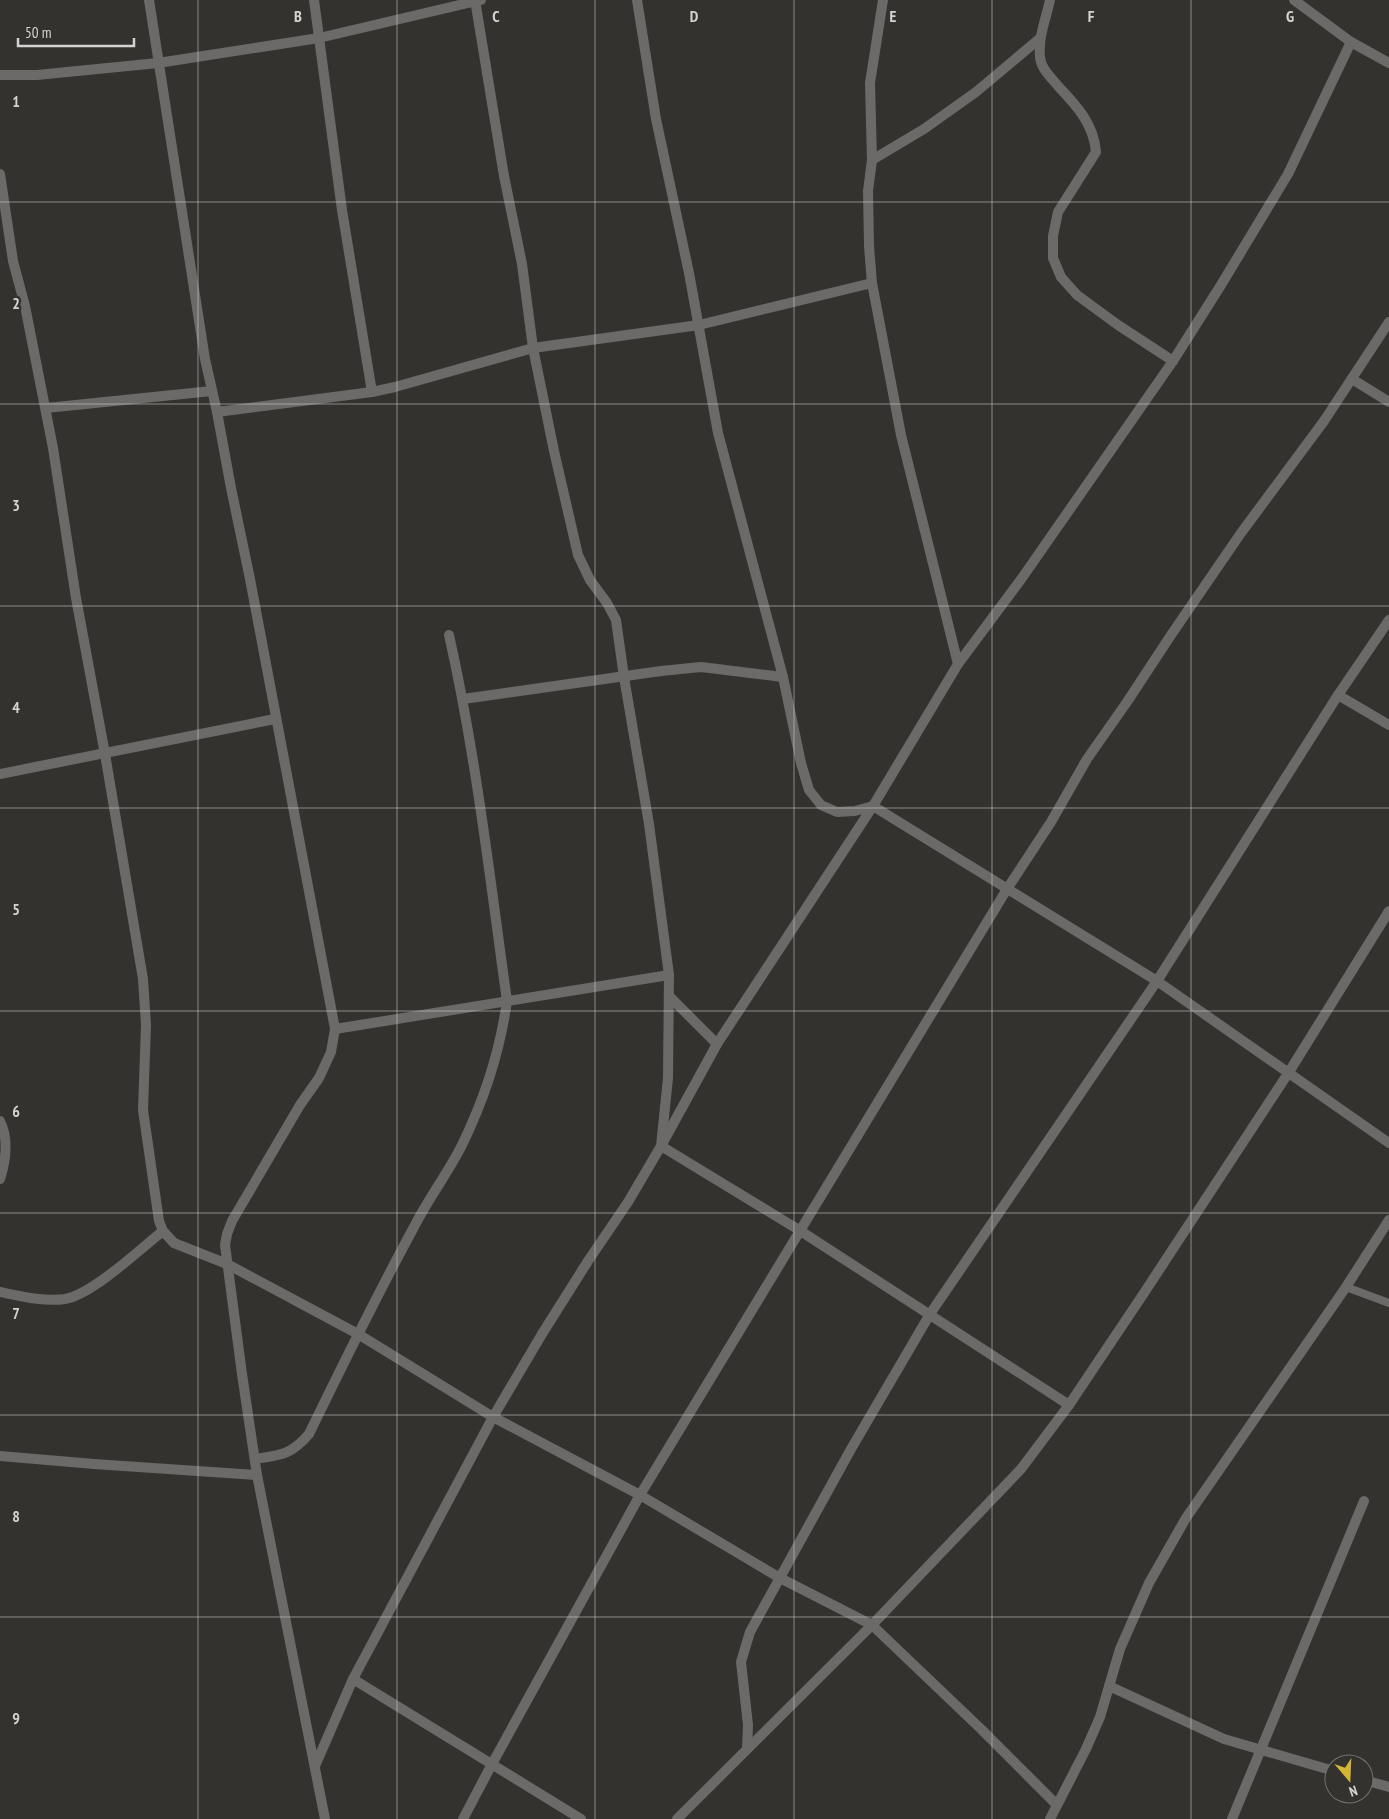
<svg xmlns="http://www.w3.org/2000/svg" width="1389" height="1819" font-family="'PT Sans Narrow',sans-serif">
	<rect width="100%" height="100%" fill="#33322f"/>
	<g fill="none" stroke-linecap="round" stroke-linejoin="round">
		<path stroke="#6b6a69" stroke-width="8" d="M1346,1287L1389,1303"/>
		<g stroke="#6b6a69" stroke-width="10">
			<path d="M149,0L205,359L217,412L231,488L250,579L335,1029L331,1052L319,1078L300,1105L232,1221L227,1234L225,1245L242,1374L257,1475L325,1819"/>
			<path d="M314,0L342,210L372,392"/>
			<path d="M475,0L504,176L522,264L533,348L554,451L578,555L590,580L607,603L616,620L624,677L649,824L669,975L668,1078L661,1146L799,1230L1069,1405"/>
			<path d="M637,0L656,119L689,273L718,433L783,677L801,763L809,790L821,805L837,812L855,811L873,806L1157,981L1389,1143"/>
			<path d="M883,0L870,83L872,160L868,191L869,246L872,283L901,435L958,664"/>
			<path d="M1050,0C1046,19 1038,37 1040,57C1041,69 1051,77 1058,86C1076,105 1094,124 1096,152L1058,212L1053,236V258L1061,277L1077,295L1118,325L1173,361"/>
			<path d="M1294,0L1351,42L1389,63"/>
			<path d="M0,75H37L158,63L319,38L481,0"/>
			<path d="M872,160L924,129L976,92L1039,39"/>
			<path d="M0,174L13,261L25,306L53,448L76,598L105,754L143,979L146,1025L143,1110L159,1221L163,1231L174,1243L227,1264L358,1334L493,1417L640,1495L780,1578L872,1625L981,1729L1057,1805"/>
			<path d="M1352,379L1389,402"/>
			<path d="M46,408L212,391"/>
			<path d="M217,412L372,392L395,387L533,348L699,325L872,283"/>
			<path d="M1338,695L1389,725"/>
			<path d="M463,699L661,671L701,667L783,677"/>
			<path d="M0,774L275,719"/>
			<path d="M669,996L717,1044"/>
			<path d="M335,1029L669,975"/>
			<path d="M0,1121C9,1139 6,1160 0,1179"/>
			<path d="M0,1292C20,1296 44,1302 65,1299C93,1294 140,1249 163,1231"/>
			<path d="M0,1456L94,1464L257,1475"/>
			<path d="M255,1459C281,1455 291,1455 309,1434C343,1364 377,1295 414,1227C428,1199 448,1173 462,1145C484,1100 500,1051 507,1001C490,879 476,755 449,635"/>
			<path d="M353,1679L581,1819"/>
			<path d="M1109,1686L1224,1739L1334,1771"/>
			<path d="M747,1749L748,1725L741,1662L750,1632L851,1449L930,1314L1157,981L1338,695L1389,620"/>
			<path d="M315,1766L353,1679L493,1417L542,1334L588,1261L628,1202L661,1146L717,1044L873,806L958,664L1022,578L1173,361L1221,285L1288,174L1351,42"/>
			<path d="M1364,1780L1389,1787"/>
			<path d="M463,1819L492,1764L640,1495L1007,889L1051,822L1087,759L1127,702L1171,635L1241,533L1324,421L1389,322"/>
			<path d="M677,1819L872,1625L1021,1469L1069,1405L1144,1293L1289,1072L1389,911"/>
			<path d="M1050,1819L1086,1749L1100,1717L1120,1649L1149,1583L1186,1518L1346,1287L1389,1220"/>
			<path d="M1232,1819L1364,1501"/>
		</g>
	</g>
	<path fill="none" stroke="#d4d3d1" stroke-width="1" stroke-opacity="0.55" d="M198,0V1819M397,0V1819M595,0V1819M794,0V1819M992,0V1819M1191,0V1819M0,202H1389M0,404H1389M0,606H1389M0,808H1389M0,1011H1389M0,1213H1389M0,1415H1389M0,1617H1389"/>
	<g font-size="16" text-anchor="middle" font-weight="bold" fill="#d4d3d1" stroke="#33322f" stroke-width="5" stroke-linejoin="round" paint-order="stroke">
		<text x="298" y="22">B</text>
		<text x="496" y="22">C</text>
		<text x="694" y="22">D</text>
		<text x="893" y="22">E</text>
		<text x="1091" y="22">F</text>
		<text x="1290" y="22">G</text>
		<text x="16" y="107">1</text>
		<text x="16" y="309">2</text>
		<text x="16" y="511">3</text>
		<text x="16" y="713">4</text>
		<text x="16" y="915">5</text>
		<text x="16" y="1117">6</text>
		<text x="16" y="1319">7</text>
		<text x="16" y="1522">8</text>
		<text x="16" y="1724">9</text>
	</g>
	<g transform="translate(1349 1779) rotate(161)"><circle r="24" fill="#33322f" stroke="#737270"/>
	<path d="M0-4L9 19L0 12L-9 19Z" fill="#d2b736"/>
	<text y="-8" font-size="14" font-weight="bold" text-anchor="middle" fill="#d4d3d1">N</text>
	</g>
	<path d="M18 38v8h116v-8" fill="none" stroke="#d4d3d1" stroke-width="2.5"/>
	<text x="25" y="38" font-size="15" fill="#d4d3d1" stroke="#33322f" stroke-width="4" paint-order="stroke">50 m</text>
</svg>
